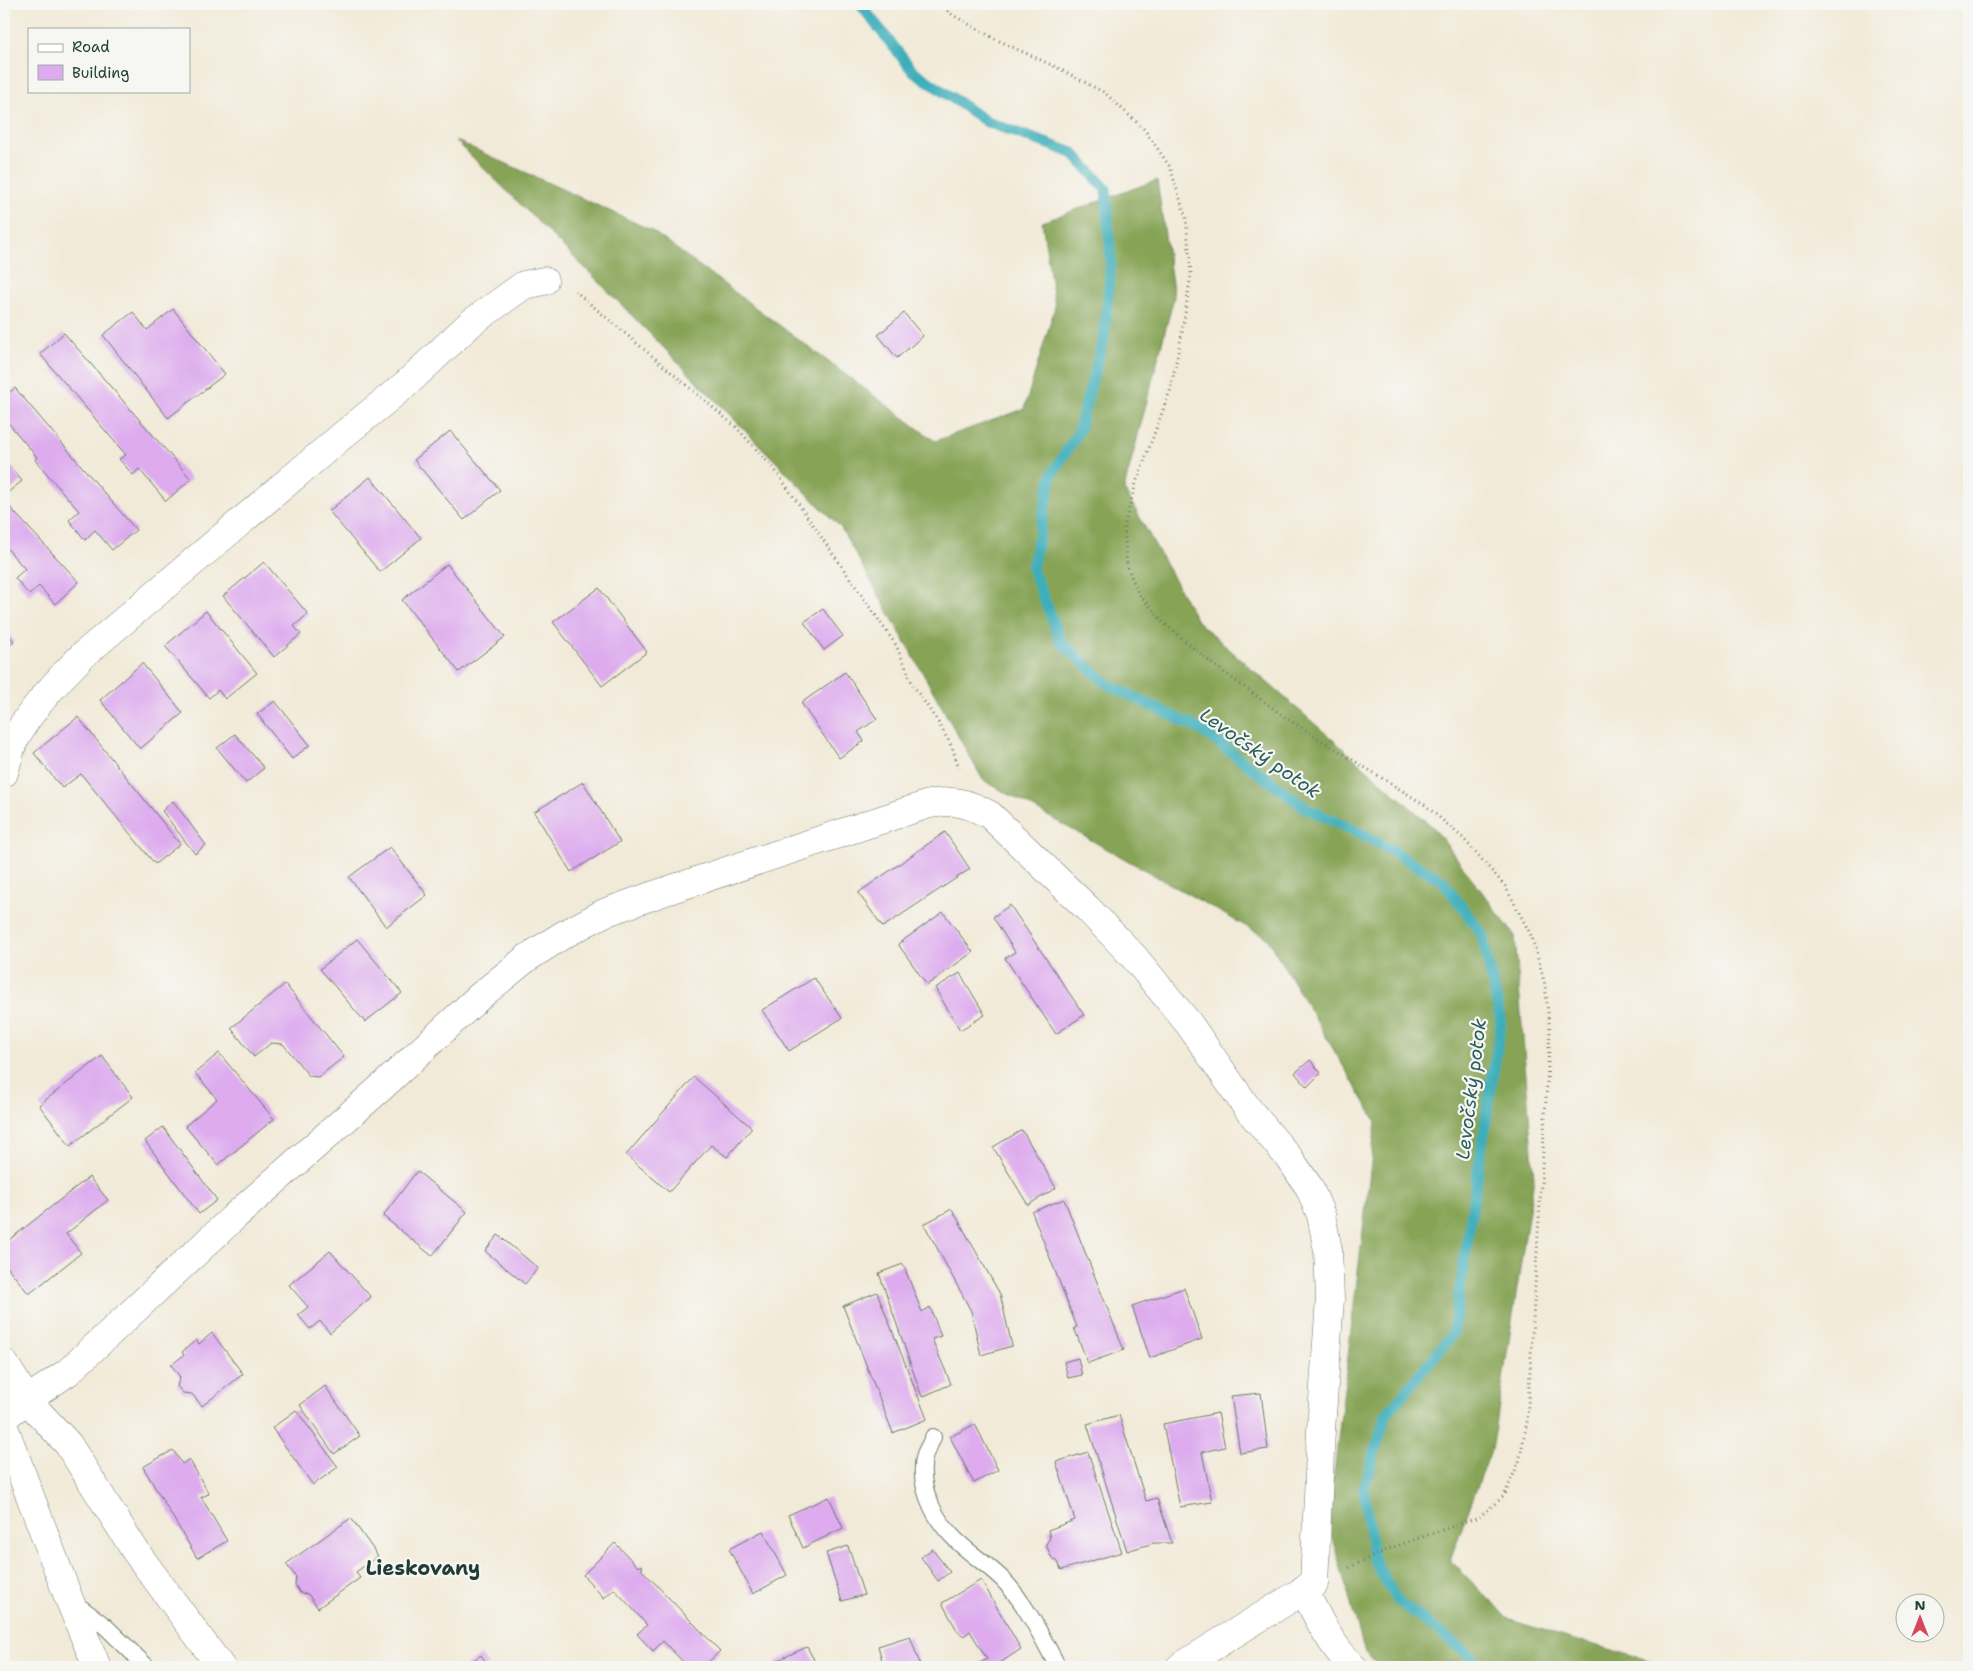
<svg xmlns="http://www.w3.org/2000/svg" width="1973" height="1671" font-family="'Shantell Sans',sans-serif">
	<rect width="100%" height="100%" fill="#f6f6f2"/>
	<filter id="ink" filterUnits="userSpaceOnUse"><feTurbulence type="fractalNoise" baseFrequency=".02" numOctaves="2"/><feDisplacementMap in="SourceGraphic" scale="10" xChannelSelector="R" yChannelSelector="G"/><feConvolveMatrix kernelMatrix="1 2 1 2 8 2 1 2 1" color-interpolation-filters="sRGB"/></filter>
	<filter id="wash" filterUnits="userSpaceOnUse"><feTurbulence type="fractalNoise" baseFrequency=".0096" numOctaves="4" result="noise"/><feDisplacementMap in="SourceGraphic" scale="20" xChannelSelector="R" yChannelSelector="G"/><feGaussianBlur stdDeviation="1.12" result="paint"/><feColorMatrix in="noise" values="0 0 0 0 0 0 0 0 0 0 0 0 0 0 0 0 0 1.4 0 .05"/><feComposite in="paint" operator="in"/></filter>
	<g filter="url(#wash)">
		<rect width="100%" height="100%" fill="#f2ead8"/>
		<path fill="#87a456" stroke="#537045" d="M455,140L651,230L935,441L1024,409L1055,307L1042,222L1157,180L1174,297L1124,489L1197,621L1434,828L1515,936L1534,1178L1493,1445L1450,1560L1510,1620L1669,1667H1383L1365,1653L1328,1523L1376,1121L1267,938L983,780L841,528L596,279Z"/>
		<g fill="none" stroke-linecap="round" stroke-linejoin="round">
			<path stroke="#3eaeba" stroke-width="11" d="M860,4L912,70L987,122L1073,153L1106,189L1111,263L1104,337L1078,433L1052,474L1032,568L1061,642L1107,684L1201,730L1306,808L1366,836L1442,880L1482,934L1501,1022L1453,1334L1386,1415L1364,1487L1373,1558L1396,1599L1485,1667"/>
		</g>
		<g id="blocks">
			<g fill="#ddabee">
				<path d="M173,309L225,374L168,418L103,335L133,312L147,330Z"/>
				<path d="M904,313L923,336L897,358L878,335Z"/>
				<path d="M64,333L191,479L166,501L139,469L133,475L119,459L126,455L40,354Z"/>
				<path d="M15,388L136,530L112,550L95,530L85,540L69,520L79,511L35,460L37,457L4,418V397Z"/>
				<path d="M450,431L500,490L464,520L414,460Z"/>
				<path d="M4,459L22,481L7,493L4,489Z"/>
				<path d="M370,477L421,538L380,572L329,511Z"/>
				<path d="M4,501L79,582L55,604L39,586L29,595L15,578L25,569L4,545Z"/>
				<path d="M264,562L308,614L294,626L301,634L274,657L223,596Z"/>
				<path d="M447,564L505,637L459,672L402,600Z"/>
				<path d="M599,588L647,652L602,686L553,622Z"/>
				<path d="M823,609L843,636L824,650L804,622Z"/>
				<path d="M206,611L257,673L225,699L218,690L209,698L165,646Z"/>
				<path d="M4,629L14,641L4,651Z"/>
				<path d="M142,663L183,713L140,749L100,700Z"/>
				<path d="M845,672L877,719L858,732L864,741L839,758L801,703Z"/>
				<path d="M275,701L310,745L292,759L257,714Z"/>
				<path d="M78,717L180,844L155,864L81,774L62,788L34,753Z"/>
				<path d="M235,734L264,768L246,783L217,748Z"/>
				<path d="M583,782L620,842L571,872L534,812Z"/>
				<path d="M173,801L206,845L195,854L162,811Z"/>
				<path d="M945,832L970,869L883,927L858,893Z"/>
				<path d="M390,847L427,895L386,927L349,877Z"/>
				<path d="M1010,905L1084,1015L1056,1034L1005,958L1015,952L993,917Z"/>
				<path d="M943,912L973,952L927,985L898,944Z"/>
				<path d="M357,939L402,993L365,1022L320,969Z"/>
				<path d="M960,973L985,1015L960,1030L935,988Z"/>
				<path d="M814,978L842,1018L789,1051L762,1010Z"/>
				<path d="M285,984L344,1057L318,1077L309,1076L283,1044L271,1043L254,1057L231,1028Z"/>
				<path d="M219,1053L274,1119L218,1165L185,1126L217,1099L195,1073Z"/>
				<path d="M102,1056L133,1097L70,1146L39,1105Z"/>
				<path d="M1310,1060L1321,1073L1307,1087L1295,1073Z"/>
				<path d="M694,1077L752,1128L727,1157L711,1145L669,1192L626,1155Z"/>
				<path d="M163,1127L217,1200L199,1214L145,1141Z"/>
				<path d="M1022,1130L1056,1188L1028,1205L993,1147Z"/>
				<path d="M417,1171L467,1212L432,1256L383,1216Z"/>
				<path d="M89,1177L108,1200L66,1234L81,1253L29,1294L4,1263V1244Z"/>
				<path d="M1064,1199L1124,1350L1088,1363L1074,1328L1077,1327L1032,1212Z"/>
				<path d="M952,1209L1000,1294L1012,1346L981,1355L971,1311L924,1224Z"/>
				<path d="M498,1235L538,1268L525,1284L485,1251Z"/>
				<path d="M330,1251L371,1297L330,1333L320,1321L310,1329L298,1315L308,1307L289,1285Z"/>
				<path d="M903,1264L922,1312L930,1307L941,1336L932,1339L951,1384L922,1397L879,1273Z"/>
				<path d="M1184,1288L1202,1339L1150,1358L1132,1306Z"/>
				<path d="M877,1292L927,1419L893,1433L843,1306Z"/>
				<path d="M212,1333L243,1374L202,1406L192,1394L183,1393L177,1386L180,1377L171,1365L184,1355L182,1352L196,1340L199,1344Z"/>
				<path d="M1078,1358L1082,1375L1068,1378L1064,1362Z"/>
				<path d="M325,1386L360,1436L334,1454L300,1405Z"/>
				<path d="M1261,1393L1268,1449L1240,1453L1231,1396Z"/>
				<path d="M296,1410L338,1467L313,1485L272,1428Z"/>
				<path d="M1218,1413L1225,1447L1202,1452L1212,1502L1180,1507L1163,1424Z"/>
				<path d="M1119,1415L1146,1501L1157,1498L1172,1543H1154L1127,1551L1087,1424Z"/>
				<path d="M975,1424L998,1470L974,1483L950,1437Z"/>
				<path d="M173,1450L182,1464L189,1459L209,1494L201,1497L227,1541L197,1558L143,1467Z"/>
				<path d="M1088,1452L1122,1552L1061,1570L1058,1562L1051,1557L1046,1544L1050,1538L1048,1530L1075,1520L1056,1462Z"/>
				<path d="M829,1497L843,1528L803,1548L788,1515Z"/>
				<path d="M351,1518L378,1556L356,1572L360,1578L318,1608L308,1594L300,1593L295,1585L296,1577L286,1564Z"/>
				<path d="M763,1531L787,1575L753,1594L729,1549Z"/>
				<path d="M615,1543L638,1567L641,1565L643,1568L641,1569L720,1651L703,1667H688L663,1641L653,1651L637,1634L647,1625L631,1607L614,1589L604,1598L583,1575Z"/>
				<path d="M848,1546L864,1595L842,1601L826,1553Z"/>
				<path d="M932,1549L950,1572L938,1581L921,1557Z"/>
				<path d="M981,1580L1021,1649L994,1667H972L987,1659L970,1631L964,1636L958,1632L942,1603Z"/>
				<path d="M910,1636L921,1667H884L878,1646Z"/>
				<path d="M807,1647L818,1667H779L776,1661Z"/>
				<path d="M481,1655L489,1667H464Z"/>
			</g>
		</g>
	</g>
	<g filter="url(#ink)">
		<use href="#blocks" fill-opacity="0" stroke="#697a6d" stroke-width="1"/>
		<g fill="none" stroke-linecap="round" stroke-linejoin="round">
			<defs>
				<g id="service">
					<path d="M933,1437C931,1443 927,1449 925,1454C917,1482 932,1515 951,1535C967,1553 990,1565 1006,1583C1028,1607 1042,1638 1058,1667"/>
					<path d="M73,1602L105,1626L147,1667"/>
				</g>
				<g id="minor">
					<path d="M4,773C7,763 9,753 13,743C26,714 59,679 82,656L343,435L406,384L471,323L524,285L544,281"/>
					<path d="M4,1427L69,1599L97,1667"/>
					<path d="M1304,1589C1317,1618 1331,1645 1353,1667"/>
					<path d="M221,1667L136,1552L68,1444L27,1400L68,1372L234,1217L384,1085L479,997L527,958L563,935L604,913L657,894L926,805C953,799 966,802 990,815L1087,908L1134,957L1189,1024L1248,1109L1290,1159L1309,1187L1321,1215L1328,1250L1330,1299L1321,1430L1314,1584L1180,1667"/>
				</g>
				<path id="tertiary" d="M4,1363L27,1400L4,1417"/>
			</defs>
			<use href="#service" stroke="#697a6d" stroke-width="18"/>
			<use href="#minor" stroke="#697a6d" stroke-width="29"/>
			<use href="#tertiary" stroke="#697a6d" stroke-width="29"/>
			<g stroke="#697a6d" stroke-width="3" stroke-dasharray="1 4" stroke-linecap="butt">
				<path d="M940,4L951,14L995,39L1058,68L1105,93L1144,129L1170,167L1186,218L1191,274L1182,333L1170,391L1136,483L1124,526L1127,566L1138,593L1164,623L1209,661L1286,718L1425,805L1463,838L1505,886L1532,937L1545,985L1550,1031L1527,1422L1519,1462L1504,1496L1479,1517L1391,1548L1348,1568"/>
				<path d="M575,291L736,427L775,470L896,645L913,685L938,722L952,747L959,768"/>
			</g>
			<use href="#service" stroke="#fff" stroke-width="16"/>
			<use href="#minor" stroke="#fff" stroke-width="28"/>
			<use href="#tertiary" stroke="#fff" stroke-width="28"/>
		</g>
	</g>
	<g text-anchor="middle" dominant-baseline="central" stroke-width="4.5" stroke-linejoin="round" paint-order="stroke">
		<g font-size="19" font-style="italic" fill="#285f5c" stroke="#f6f6f2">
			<text transform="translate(1260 753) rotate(35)">Levočský potok</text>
			<text transform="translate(1471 1089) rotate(-83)">Levočský potok</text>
		</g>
		<g font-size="20" font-weight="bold" fill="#1f3d34" stroke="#f6f6f2">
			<text x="423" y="1568">Lieskovany</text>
		</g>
	</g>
	<rect width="1973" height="1671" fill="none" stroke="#f6f6f2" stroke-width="20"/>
	<rect x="28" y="28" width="162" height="65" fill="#f6f6f2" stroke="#a0aca6"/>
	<rect x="38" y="44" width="25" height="8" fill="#ffffff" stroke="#a0aca6"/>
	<text x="72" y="52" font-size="15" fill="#1f3d34">Road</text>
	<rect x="38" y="65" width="25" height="15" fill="#ddabee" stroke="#a0aca6"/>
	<text x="72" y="78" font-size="15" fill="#1f3d34">Building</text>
	<g transform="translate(1920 1618)"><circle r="24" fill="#f6f6f2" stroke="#a0aca6"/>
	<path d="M0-4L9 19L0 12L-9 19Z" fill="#d1495b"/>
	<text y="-8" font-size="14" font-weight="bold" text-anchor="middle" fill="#1f3d34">N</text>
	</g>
</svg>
